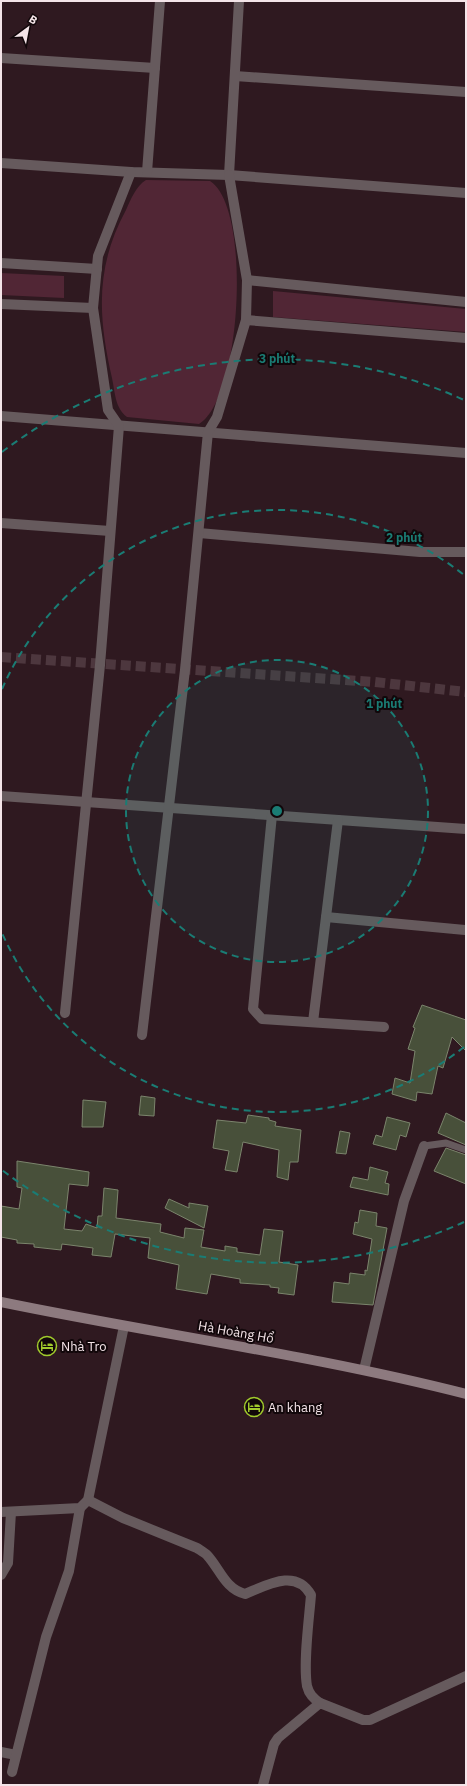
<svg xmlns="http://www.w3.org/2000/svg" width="467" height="1786" font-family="'IBM Plex Sans',sans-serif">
	<rect width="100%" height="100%" fill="#2f1920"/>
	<g fill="#512635">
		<path d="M146,180L210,181C252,207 242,399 199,424L127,417C115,408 115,392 112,378C98,317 95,267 126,210C131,199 136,186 146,180Z"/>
		<path d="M1,273L64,276V298L1,295Z"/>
		<path d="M273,291L466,309V332L273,317Z"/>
	</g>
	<g fill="#48503a" stroke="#7b846c">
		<path d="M422,1005L466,1020V1051L452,1037L443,1068L438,1066L432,1094L417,1092L416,1101L392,1094L395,1078L410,1083L415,1051L408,1049L415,1028L413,1027Z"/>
		<path d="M141,1096L155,1098L154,1116L139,1115Z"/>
		<path d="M83,1100L106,1102L103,1127H82Z"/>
		<path d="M446,1113L466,1123V1145L438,1133Z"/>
		<path d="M248,1115L269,1118V1120L276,1122L275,1126L301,1130L298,1162H290L288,1180L277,1177L279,1150L243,1142L237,1172L225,1170L229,1151L213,1148L217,1120L246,1123Z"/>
		<path d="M387,1117L410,1123L406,1137L400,1135L396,1150L373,1144L376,1135L382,1137Z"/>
		<path d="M340,1131L350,1133L346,1154L336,1153Z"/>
		<path d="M446,1148L466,1155V1184L434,1171Z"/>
		<path d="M17,1161L89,1172L88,1186L69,1184L64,1229L82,1231L86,1224L97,1228L98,1216H102L104,1188L118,1190L116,1218L161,1224L160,1232L184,1238L185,1228L204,1230L201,1247L225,1251V1246L237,1248V1252L260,1255L264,1229L283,1231L279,1262L298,1265L294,1295L278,1293L279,1288L270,1287V1285L240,1283V1279L211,1274L207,1294L176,1289L179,1265L148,1258L150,1238L115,1234L111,1257L92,1255L93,1248L62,1244L61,1250L34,1247V1244L17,1243V1240L1,1237V1206L19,1209L22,1188L17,1187Z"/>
		<path d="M370,1167L388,1172L385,1183L389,1184L388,1195L350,1187L353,1177L368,1180Z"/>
		<path d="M169,1199L189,1208V1203L208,1206L204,1228L165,1208Z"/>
		<path d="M360,1210L377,1213L376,1226L387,1228L373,1305L332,1302L334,1282L349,1284L350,1273L365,1275V1270L367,1271L372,1239L353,1234L355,1222L358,1223Z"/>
	</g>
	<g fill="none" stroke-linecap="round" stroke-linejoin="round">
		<path stroke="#4d373e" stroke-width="10" stroke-dasharray="10 5" stroke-linecap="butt" d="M1,657L375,682L466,692"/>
		<path stroke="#665a5d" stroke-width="7" d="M424,1146L446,1143L466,1150"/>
		<g stroke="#665a5d" stroke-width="10">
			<path d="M1,58L155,68"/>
			<path d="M235,76L466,92"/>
			<path d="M1,163L131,172L229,175L466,193"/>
			<path d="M147,172L160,1"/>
			<path d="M229,175L239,1"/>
			<path d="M1,416L466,453"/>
			<path d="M1,523L110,531"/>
			<path d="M199,533L420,552H466"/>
			<path d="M1,796L466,829"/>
			<path d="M272,815L253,1009L262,1019L384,1027"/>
			<path d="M326,917L465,930"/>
			<path d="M313,1022L338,820"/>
			<path d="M364,1370L404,1201L424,1146"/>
			<path d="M88,1500L123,1518L197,1548C200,1550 205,1553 207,1555C220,1569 225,1589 245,1594C267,1585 296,1568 311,1595C309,1620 303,1663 307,1686C309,1694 313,1698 320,1703"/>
			<path d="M1,1512L80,1508L88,1500L124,1326"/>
			<path d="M1,1575L8,1563L11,1512"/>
			<path d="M1,1752L16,1755"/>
			<path d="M12,1772L46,1637L69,1571L80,1508"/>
			<path d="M263,1785L274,1744L278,1738L320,1703L363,1720H370L466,1676"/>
		</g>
		<g stroke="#665a5d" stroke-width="10">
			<path d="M1,263L97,269"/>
			<path d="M247,280L466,302"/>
			<path d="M1,304L93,308"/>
			<path d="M246,320L466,338"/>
			<path d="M65,1013L100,665L119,426L108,410L93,308L98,256L131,172"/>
			<path d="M142,1035L185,670L208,432L217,417L246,320L247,280L229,175"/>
		</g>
		<path stroke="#8d7a7f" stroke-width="10" d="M1,1302C156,1334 313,1355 466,1394"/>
	</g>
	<circle cx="277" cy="811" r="151" fill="#1a7c74" fill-opacity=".12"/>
	<g fill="none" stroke="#1a7c74" stroke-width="2" stroke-dasharray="7 5">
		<circle cx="277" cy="811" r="151"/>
		<path d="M464 1047A301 301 0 0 1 2 933M2 689A301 301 0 0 1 464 575"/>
		<path d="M464 1222A452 452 0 0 1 2 1170M2 452A452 452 0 0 1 464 400"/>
	</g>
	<defs>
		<symbol id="hotel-ring" viewBox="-11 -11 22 22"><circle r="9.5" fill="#11070a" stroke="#a0ca2c" stroke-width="1.5"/><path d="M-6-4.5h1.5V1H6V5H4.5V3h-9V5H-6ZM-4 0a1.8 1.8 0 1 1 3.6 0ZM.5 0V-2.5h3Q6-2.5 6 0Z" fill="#a0ca2c"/></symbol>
	</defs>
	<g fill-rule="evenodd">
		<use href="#hotel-ring" x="36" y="1335" width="22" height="22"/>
		<use href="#hotel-ring" x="243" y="1396" width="22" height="22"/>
	</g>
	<g text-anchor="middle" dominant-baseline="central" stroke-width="4" stroke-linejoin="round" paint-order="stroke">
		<g font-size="13" fill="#f4e4e8" stroke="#11070a">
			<text transform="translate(236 1332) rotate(10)">Hà Hoàng Hổ</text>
		</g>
		<g font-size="13" fill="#f4e4e8" stroke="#11070a" text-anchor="start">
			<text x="61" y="1346">Nhà Tro</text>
			<text x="268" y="1407">An khang</text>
		</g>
	</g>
	<circle cx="277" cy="811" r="6" fill="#1a7c74" stroke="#11070a" stroke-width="2"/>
	<g font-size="12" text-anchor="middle" font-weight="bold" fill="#1a7c74" stroke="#11070a" stroke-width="4" stroke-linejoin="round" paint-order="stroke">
		<text x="277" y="363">3 phút</text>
		<text x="404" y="542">2 phút</text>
		<text x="384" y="708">1 phút</text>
	</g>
	<rect width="467" height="1786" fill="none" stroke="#f4e4e8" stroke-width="4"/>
	<g transform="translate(28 28) rotate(32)" stroke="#11070a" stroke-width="3" paint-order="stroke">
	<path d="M0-3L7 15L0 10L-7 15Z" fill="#f4e4e8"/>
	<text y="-6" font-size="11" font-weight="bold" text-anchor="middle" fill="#f4e4e8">B</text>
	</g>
</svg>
